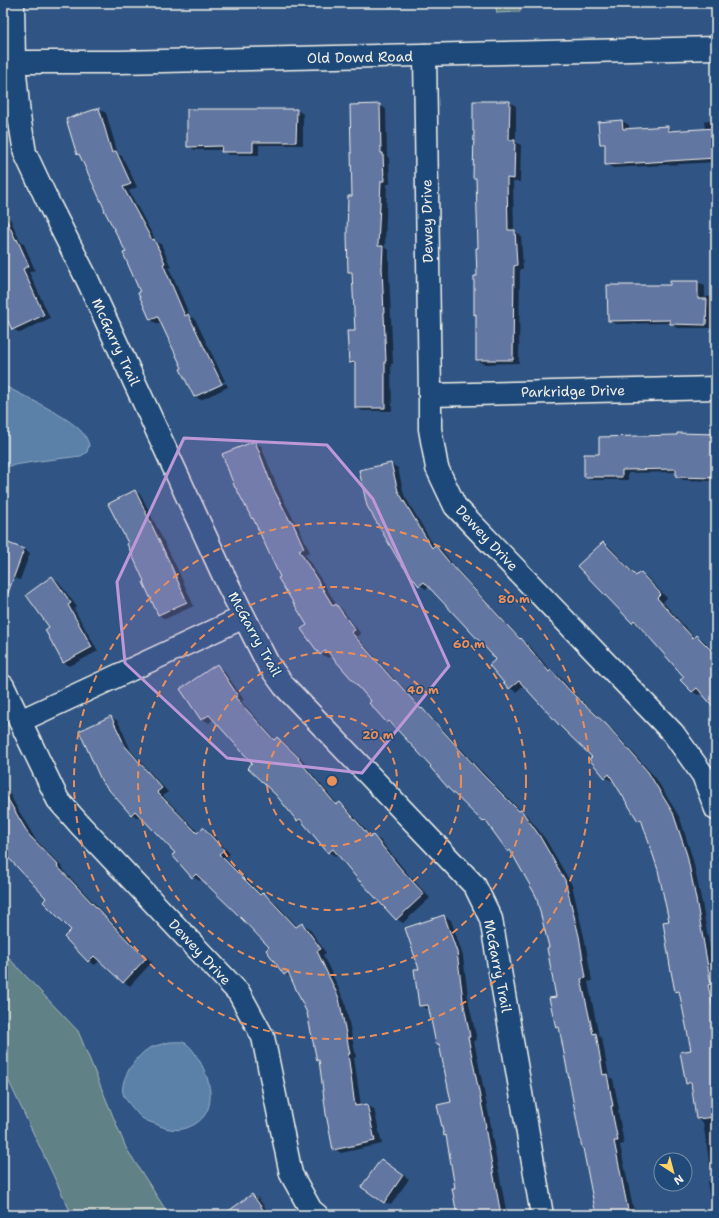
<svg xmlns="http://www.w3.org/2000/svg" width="719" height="1218" font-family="'Shantell Sans',sans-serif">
	<rect width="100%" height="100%" fill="#305585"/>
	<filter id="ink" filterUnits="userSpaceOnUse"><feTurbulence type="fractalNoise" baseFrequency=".025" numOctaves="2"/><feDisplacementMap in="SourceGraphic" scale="8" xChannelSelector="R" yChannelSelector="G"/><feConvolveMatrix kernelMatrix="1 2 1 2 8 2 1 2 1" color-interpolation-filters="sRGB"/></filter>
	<g filter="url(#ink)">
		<g fill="#608186" stroke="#aab9b7">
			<path d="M495,3H521L520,12L497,13Z"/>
			<path d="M3,952L78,1031L126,1148L169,1215H72L3,1069Z"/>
		</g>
		<g fill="#5b81a9" stroke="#98aec2">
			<path d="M3,385C23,396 75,419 85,436C87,439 88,442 89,445L87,452L81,456L39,461L3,467Z"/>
			<path d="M170,1042C175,1042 182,1041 185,1043C192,1047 195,1054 199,1060C212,1082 219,1115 189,1127C180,1131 169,1130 160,1126C150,1121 144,1122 137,1113C132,1107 127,1102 124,1096C117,1082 137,1054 150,1048C156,1045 164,1044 170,1042Z"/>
		</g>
		<g fill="#0007">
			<path d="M509,102L516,106V142L521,145L520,182H513L514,231L521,235L523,269H520L519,363L484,364L477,360V315L475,314L479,249L477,179L474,177Z"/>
			<path d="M379,105L386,109L387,156L389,158L390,184H387L385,248L389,250V272L393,364H391L392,411H363L356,408V366L350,362L356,332L353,274L349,272L353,197Z"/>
			<path d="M99,109L106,113L118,154L122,156L137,187L129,191L156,241L161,244L171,267L169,268L190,316L195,319L225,381L197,394V396L226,383L228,387L201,400L194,396L184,369L162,322L158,324L151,320L139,293L141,292L128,252L106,210L81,156L78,154Z"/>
			<path d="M297,110L303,114V145H259V155H229L222,151L223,150H195L188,146Z"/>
			<path d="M716,120V162L613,168L606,164V147L601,144L622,121L629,125V129L668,127L674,131L705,130L704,121Z"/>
			<path d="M3,203L21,243L24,244L35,270L29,272L50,318L20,333L13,329L3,307Z"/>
			<path d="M671,282H698L705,286V297L716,296V328H677L670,323L615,324L609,320L671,286Z"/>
			<path d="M716,435V469H711V481L683,480L677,476V472L628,473V480H591L585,476L600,455Z"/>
			<path d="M254,442L261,446L279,491L296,524L298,526L310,552L305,554L337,605L342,609L361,634L357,637L398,683L401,685L424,711L428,713L490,780L522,812L527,815L546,840L572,885L585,941L592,981L588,982L599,1036L602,1038L609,1077L613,1079L619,1109L618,1110L624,1144L620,1145L633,1207L635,1209L637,1215H595V1211H596L561,1030L557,1027V997L550,948L537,896L512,853L509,851L491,826L484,822L449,787L432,766L394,726L387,722L372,701L332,655L328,658L321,654L308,625L281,578L255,519L253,518Z"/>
			<path d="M391,464L398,468L404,495L434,546L442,550L455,567L523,641L527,643L551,671L558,675L579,698L613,730L655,777L680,818L693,860L702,903L716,983V988H715L716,995V1214L712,1212L707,1182L712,1181L703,1122L697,1119L693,1086L687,1083L692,1050L681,994L676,991L670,922L659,869L644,823L639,820L614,779L612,781L605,777L594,757L524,685L516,692L510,688L497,659L429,586L426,589L420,585L360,471Z"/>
			<path d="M135,491L141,495L176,566L194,606L165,619L159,615L144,582Z"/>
			<path d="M3,542L24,549L30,553L20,580L3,574Z"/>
			<path d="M603,543L610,547L637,576L640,573L647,577L667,598L663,602L695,638L696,637L703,640L716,654V708L702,692L699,695L693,692L682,680L685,677L639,626L633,622Z"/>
			<path d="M52,577L58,581L77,607L74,609L98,651L70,666L63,662L50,628Z"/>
			<path d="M217,666L223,669L244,700L241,701L276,740L277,738L284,742L305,762L304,764L338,805L340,803L346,807L372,837L373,836L380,840L408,874L430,898L403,923L397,919L338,854L335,856L329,852L305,824L298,821L276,794L253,763L214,719L209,723L202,719Z"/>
			<path d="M111,717L118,721L131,751L168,792L163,796L199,833L204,829L210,832L230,854L225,858L262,895L263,893L270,897L298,927L302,924L309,928L326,953L323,955L345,1002L356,1057L354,1058L361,1106L367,1105L374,1109L382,1144L341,1153L334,1149L320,1061L318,1060L308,1013L291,978L285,974L270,947L202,879L200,881L193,877L174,855L177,853L141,816L138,818L132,814Z"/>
			<path d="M3,781L16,806L36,840L64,869L63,870L137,948L152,962L130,986L124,982L100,960L95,965L88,961L73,930L48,898L3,849Z"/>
			<path d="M444,916L451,920L463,956L469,1004L477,1040L474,1041L492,1131H491L507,1215H458L456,1189L446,1136L445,1135L452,1103L441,1045L437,1044L430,1009H427L420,1005V970Z"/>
			<path d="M388,1164L409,1179L391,1205L384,1202Z"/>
			<path d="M252,1195L259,1199L270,1215H225Z"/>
		</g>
		<g fill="#6276a2" stroke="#f4f1e8">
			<path d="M473,101H510L509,140H515L514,179L507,178L508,230H515L517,265L514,266L513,360H476V314L474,315V276H477L476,248H478L476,178H473L474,131H473Z"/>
			<path d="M380,104L381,153H383L384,181H381L378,246H383L382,268L386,361H385V408H355V362L349,363L347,331H355L352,272H348L347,233L348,196H352L350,105Z"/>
			<path d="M99,108L112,153L116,151L131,184L123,187L152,240L154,239L165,263L163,264L185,316L188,314L222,384L194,397L180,369L182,368L158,317L150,320L138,293L140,292L123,253L126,252L104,210H105L79,154L77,155L66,119Z"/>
			<path d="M187,109H297L296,142H253V152H221L222,146L187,147Z"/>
			<path d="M622,120L623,129L668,126V131L716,128V158L605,165V144H600L598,122Z"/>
			<path d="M3,213L16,240L17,239L29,266L23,269L44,315L12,330L3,310Z"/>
			<path d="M670,281H698V299H707L706,325L670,324V320L608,321L607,285H670Z"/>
			<path d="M677,433L716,434V478L676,477V469L622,470V477H584V454H599V437L677,435Z"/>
			<path d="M255,441L272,486L290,521H292L304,548L299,550L333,606L336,604L355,630L351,632L394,681L395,680L421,709L422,708L483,775L519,811L521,810L539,835L565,880L579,936L586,978L581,979L593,1034L596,1033L603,1075L607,1074L613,1106H611L618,1141H614L629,1215H596L583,1148H582L559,1027L556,1028L549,998L556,997L547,948L549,947L536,896L510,850L508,852L485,820L483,822L448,788L430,767L431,766L389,721L387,723L369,703L371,701L326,650L320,655L301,629L307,625L278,578L280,577L253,518L252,519L236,488H235L222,454Z"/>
			<path d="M391,463L398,491L432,548L435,545L449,562L520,639L521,638L549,672L551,670L572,693L607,725L648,772L673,813L687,855L696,899L711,984L708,985L716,1021V1117L696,1119L691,1082L686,1084L680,1052L691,1050L679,991L675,992L670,966L663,922L669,921L658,870L641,819L638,821L609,774L605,778L589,759L592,757L560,726L519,681L509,689L489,665L496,659L424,582L419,586L399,561L367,506L359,470Z"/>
			<path d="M135,490L169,561L187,602L158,615L143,582L144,581L127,544L128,543L108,504Z"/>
			<path d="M3,541L24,549L5,601L3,600Z"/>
			<path d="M603,542L636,576L640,572L661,594L657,598L693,638L696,635L716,655V710L697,688L692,692L680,680L684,677L634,620L632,623L577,566Z"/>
			<path d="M52,576L71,603L68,605L92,647L63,663L45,630L49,627L26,595Z"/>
			<path d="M217,664L238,696L235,697L274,740L277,737L299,758L298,759L336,805L340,802L370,837L373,835L401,869L424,894L396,920L360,881V882L333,849L328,853L300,819L297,821L276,795L247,768L252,763L209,715L201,720L180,689Z"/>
			<path d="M111,716L125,746L162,788L157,792L197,833L203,827L224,850L219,854L260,895L263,892L296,927L302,923L321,949L317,951L339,998L350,1054H348L355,1106L367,1104L375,1141L333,1150L326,1114L319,1060L317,1061L307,1013L288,972L284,975L266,950L269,947L240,917L196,874L192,878L172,855L175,853L135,811L131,815L102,782L79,731Z"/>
			<path d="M3,791L29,835L58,865L57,866L131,944L146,958L123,983L94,956L88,962L64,937L71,930L43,902L46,898L3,852Z"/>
			<path d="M444,915L457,952L463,1000L470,1037H468L486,1127H485L501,1215H457L452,1188H455L446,1135L444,1136L437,1105L451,1102L439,1044H436L428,1005L419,1006L414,969H419L405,928Z"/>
			<path d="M381,1159L403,1175L384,1203L361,1187Z"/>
			<path d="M252,1194L267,1215H223Z"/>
		</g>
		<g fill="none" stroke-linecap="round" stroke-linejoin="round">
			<defs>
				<g id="minor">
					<path d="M13,3L14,62L19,116L25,153L50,206L88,281L226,581L268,664L284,686L475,886L491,919L542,1215"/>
					<path d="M425,55L430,395V429L437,468L455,506L673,733L703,775L716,809"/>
					<path d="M3,62H119L716,48"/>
					<path d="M430,395L716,388"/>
					<path d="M3,686L58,800L81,826L239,993L263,1037L291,1174L311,1210L317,1215"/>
					<path d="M20,721L244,617"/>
				</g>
			</defs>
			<use href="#minor" stroke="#f4f1e8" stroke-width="25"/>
			<use href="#minor" stroke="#1f4a7a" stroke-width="22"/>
		</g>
	</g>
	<path fill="#be98d6" fill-opacity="0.2" stroke="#be98d6" stroke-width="3" stroke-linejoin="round" d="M184,438L327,445L373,499L449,666L362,773L227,758L125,663L117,582Z"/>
	<g fill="none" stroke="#ec8e59" stroke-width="2" stroke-dasharray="7 5">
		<circle cx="332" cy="781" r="65"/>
		<circle cx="332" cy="781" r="129"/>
		<circle cx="332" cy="781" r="194"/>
		<circle cx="332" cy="781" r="258"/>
	</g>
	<g text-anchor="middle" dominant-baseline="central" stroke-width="3" stroke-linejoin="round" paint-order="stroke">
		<g font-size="14" fill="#f4f1e8" stroke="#1f4a7a">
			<text transform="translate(360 57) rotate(-1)">Old Dowd Road</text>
			<text transform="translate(427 221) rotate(-91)">Dewey Drive</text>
			<text transform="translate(116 342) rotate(65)">McGarry Trail</text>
			<text transform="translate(573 391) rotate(-1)">Parkridge Drive</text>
			<text transform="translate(487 538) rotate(47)">Dewey Drive</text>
			<text transform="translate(255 634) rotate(61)">McGarry Trail</text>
			<text transform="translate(200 952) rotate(47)">Dewey Drive</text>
			<text transform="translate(498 966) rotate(79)">McGarry Trail</text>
		</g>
	</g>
	<circle cx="332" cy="781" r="6" fill="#ec8e59" stroke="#1f4a7a" stroke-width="2"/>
	<g font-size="12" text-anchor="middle" font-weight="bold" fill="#ec8e59" stroke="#1f4a7a" stroke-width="3" stroke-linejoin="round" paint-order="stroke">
		<text x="514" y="603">80 m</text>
		<text x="469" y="648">60 m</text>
		<text x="423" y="694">40 m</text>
		<text x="378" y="739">20 m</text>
	</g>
	<rect width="719" height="1218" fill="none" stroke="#1f4a7a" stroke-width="16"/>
	<rect x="8" y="8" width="703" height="1202" fill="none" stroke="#f4f1e8" stroke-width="1.5" filter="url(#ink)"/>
	<g transform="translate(673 1172) rotate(144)"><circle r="19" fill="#1f4a7a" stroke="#748da6"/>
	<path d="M0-3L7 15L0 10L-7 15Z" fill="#ffd166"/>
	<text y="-6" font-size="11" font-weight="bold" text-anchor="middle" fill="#f4f1e8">N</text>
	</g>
</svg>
